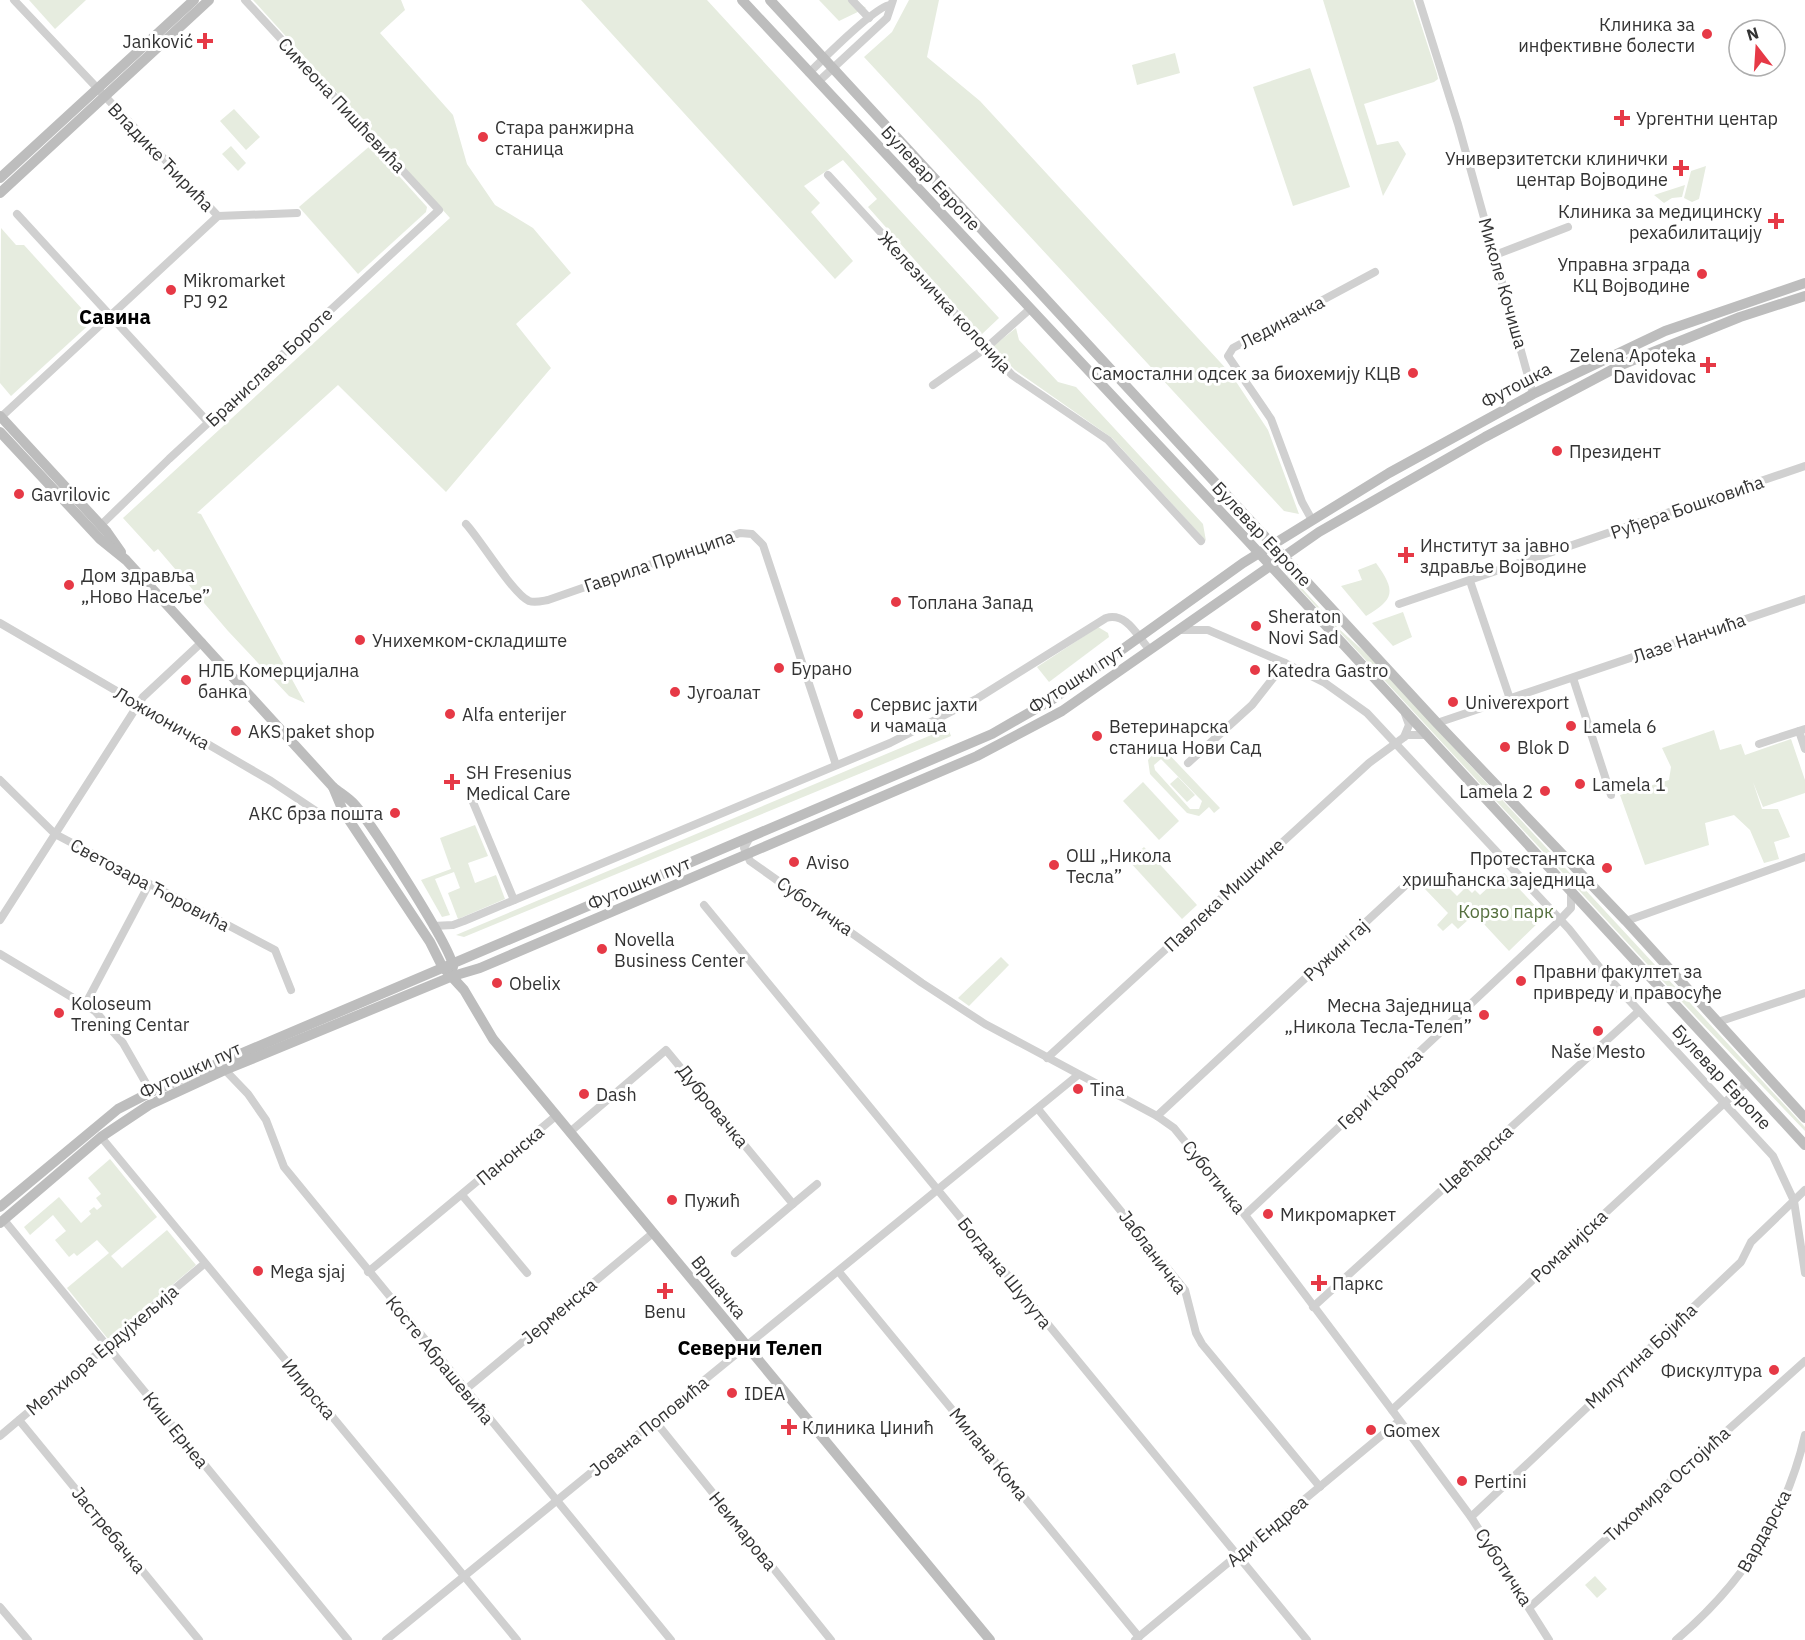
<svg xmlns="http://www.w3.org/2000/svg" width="1805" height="1640" font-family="'IBM Plex Sans',sans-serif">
	<rect width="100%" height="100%" fill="#fff"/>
	<g fill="#e6ecdf" fill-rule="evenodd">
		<path d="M29,0H86L55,29Z"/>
		<path d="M253,0H401L405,10L380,33L453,115L467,164L495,205L533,228L571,273L516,324L551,368L446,492L338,385L197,513L201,514L305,703L289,696L228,631L158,549L154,552L123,518L450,218Z"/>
		<path d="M581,0H707L999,318L981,335L868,207L877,199L843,160L804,186L820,203L811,212L853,261L835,279Z"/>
		<path d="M819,0H855L866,8L839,21Z"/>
		<path d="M909,0H939L927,57L980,101L1231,374L1268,430L1299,514L1284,511L864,57L892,32Z"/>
		<path d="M1323,0H1413L1437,74L1438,79L1434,82L1364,104L1377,145L1398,141L1406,154L1383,196Z"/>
		<path d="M1175,53L1180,73L1137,85L1132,65Z"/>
		<path d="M1310,68L1350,187L1293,206L1253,87Z"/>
		<path d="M234,109L260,137L246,150L220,121Z"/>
		<path d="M371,145L427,207L426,212L358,274L299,207Z"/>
		<path d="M231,146L246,163L238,171L222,154Z"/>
		<path d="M1706,166L1699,199L1692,202L1684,198L1691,171Z"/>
		<path d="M1685,185L1682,197L1672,198L1664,203L1654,195Z"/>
		<path d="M1,228L16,245H24L93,321L11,396L0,383Z"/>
		<path d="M1016,328L1019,340L1058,382L1076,387L1203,524L1206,541L1112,438L1015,370L992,347Z"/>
		<path d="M1376,563C1396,591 1395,599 1366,616L1341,586L1362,580L1358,570Z"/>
		<path d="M1289,574L1338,628L1369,656L1805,1127V1131L1696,1017L1287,575Z"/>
		<path d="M1403,612L1412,637L1393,646L1372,623Z"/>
		<path d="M1098,627L1108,633L1109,637L1049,682L1037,667Z"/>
		<path d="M948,728L951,736L464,937L456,935Z"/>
		<path d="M1714,730L1720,750L1741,744L1745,755L1791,739L1805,780V793L1763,807L1753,782L1762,809H1778L1790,837L1774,842L1779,859L1764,863L1750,830L1734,815L1705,823L1709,845L1645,865L1620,795L1669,780L1671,767L1662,748Z"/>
		<path d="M1160,745L1220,808L1214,813L1209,807L1199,816L1187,813L1150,774L1148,760ZM1161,759L1202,801L1199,809H1190L1155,770L1154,765Z"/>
		<path d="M1178,777L1195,795L1187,802L1170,784Z"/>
		<path d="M1143,782L1179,821L1159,840L1123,801Z"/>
		<path d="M475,825L488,856L468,863L475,883L496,875L505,899L458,919L448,893L460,888L454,872L435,879L450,915L442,917L421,880L451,869L440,838Z"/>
		<path d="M1144,847L1197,905L1182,919L1129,861Z"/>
		<path d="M1504,873L1545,916L1509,951L1468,907L1462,913L1468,920L1458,929L1452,923L1443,931L1437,925L1448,913L1424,888L1436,875L1457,896L1466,887L1472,893L1475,890L1480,895Z"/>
		<path d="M1001,957L1009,965L969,1006L958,998Z"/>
		<path d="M110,1159L157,1217L111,1256L122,1268L167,1230L196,1265L108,1339L67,1288L109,1253L97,1240L77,1256L74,1253L69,1257L55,1240L66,1231L53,1215L30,1235L24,1227L59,1197L81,1223L91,1214L89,1211L94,1207L97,1210L102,1206L96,1198L101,1194L88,1178Z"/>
		<path d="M1595,1576L1607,1589L1597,1598L1585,1585Z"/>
	</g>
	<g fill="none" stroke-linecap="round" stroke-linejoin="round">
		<g stroke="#d0d0d0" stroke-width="8">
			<path d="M852,0L869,18"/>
			<path d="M1419,0L1458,124L1533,394"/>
			<path d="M809,73C822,60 876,6 890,5"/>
			<path d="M818,82L887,18L893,0"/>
			<path d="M828,175L1012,375L1108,440L1201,541"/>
			<path d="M17,214L208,422"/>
			<path d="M218,216L297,213"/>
			<path d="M1495,255L1568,227"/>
			<path d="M933,385L986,348L1030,309"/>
			<path d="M1,417L218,216L14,0"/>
			<path d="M1312,520L1302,502L1271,419L1228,356L1233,348L1375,272"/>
			<path d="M466,524C480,539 513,594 529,601C535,603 542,601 548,600L740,533L752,534L763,545L836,765"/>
			<path d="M101,525L169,459L439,210L245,0"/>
			<path d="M1470,581L1510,699"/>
			<path d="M1399,604L1805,466"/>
			<path d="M0,623L271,781L322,815"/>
			<path d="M1181,630H1208L1285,663L1325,683L1367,713L1569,929L1604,973L1773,1156L1794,1201L1805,1273"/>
			<path d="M1573,678L1611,795"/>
			<path d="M1437,723L1805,599"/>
			<path d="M1799,731L1805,749"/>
			<path d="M1404,737L1409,725L1405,714"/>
			<path d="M1759,744L1805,729"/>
			<path d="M1188,763L1252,705L1285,663"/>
			<path d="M0,780L55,834L275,950L291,990"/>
			<path d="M470,795L514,900"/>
			<path d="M749,839L744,848L750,861L922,983L985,1024L1157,1116L1174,1128L1245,1215L1392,1410L1471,1517L1549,1640"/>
			<path d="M704,905L1307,1640"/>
			<path d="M0,920L143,697L202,642"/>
			<path d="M1626,921L1805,857"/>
			<path d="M433,926L453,925L464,921L890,743L978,698L1106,618C1127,612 1137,636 1150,650"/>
			<path d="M0,954L95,1011L123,1043L151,1092"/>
			<path d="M86,1003L148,886"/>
			<path d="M1718,1022L1805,993"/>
			<path d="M1047,1058L1369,763L1407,735H1424"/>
			<path d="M225,1070L248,1094L266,1120L284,1167L671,1640"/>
			<path d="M1038,1109L1185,1290L1196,1333L1202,1344L1320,1487"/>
			<path d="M1157,1116L1409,882"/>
			<path d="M571,1131L666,1050L793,1204L735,1253"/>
			<path d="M101,1137L517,1640"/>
			<path d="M462,1195L527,1273"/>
			<path d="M793,1204L817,1184"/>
			<path d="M1245,1215L1555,925L1571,908V893"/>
			<path d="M4,1220L348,1640"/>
			<path d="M368,1272L557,1115"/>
			<path d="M839,1272L1139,1637"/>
			<path d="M1313,1307L1639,1011"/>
			<path d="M465,1390L653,1233"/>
			<path d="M1392,1410L1747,1082"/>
			<path d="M19,1420L199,1640"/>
			<path d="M655,1421L831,1640"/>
			<path d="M0,1436L204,1264"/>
			<path d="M1471,1517L1741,1262L1751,1242L1805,1190"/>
			<path d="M0,1607L28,1640"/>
			<path d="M1530,1607L1805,1361"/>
			<path d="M386,1640L1078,1075"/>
			<path d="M1135,1640L1399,1421"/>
			<path d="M1676,1640C1740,1586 1786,1518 1805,1435"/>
		</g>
		<g stroke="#bdbdbd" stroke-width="10">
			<path d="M742,0L1248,541L1805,1145"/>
			<path d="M770,0L1437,723L1626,921L1805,1118"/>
			<path d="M0,178L194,0"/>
			<path d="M0,193L209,0"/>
			<path d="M0,416L107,532L121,552"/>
			<path d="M0,432L100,539L126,560L333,787C340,793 349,798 355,805C371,823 453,950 453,967"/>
			<path d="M333,787L343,811L430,942L442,966L464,990L493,1039L990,1640"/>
			<path d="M0,1207L118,1109L151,1092L992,734L1053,699L1243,563L1389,473L1533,394L1665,331L1805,283"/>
			<path d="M0,1223L101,1137L149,1105L225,1070L453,976L480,968L977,756L1062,711L1319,532L1485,437L1621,365L1740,317L1805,296"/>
		</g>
	</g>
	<g fill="#e63946" stroke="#fff" stroke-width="2">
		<circle cx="1707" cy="34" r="6"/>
		<path d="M202 32h6v6h6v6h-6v6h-6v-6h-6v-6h6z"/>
		<path d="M1619 109h6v6h6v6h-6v6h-6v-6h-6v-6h6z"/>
		<circle cx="483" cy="137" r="6"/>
		<path d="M1678 159h6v6h6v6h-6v6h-6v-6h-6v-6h6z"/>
		<path d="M1773 212h6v6h6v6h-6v6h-6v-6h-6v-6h6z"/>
		<circle cx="1702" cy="274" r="6"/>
		<circle cx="171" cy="290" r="6"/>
		<path d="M1705 356h6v6h6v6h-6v6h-6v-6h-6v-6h6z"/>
		<circle cx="1413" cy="373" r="6"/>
		<circle cx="1557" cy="451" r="6"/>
		<circle cx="19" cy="494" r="6"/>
		<path d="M1403 546h6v6h6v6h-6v6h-6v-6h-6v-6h6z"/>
		<circle cx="69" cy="585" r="6"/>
		<circle cx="896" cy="602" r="6"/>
		<circle cx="1256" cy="626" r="6"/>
		<circle cx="360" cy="640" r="6"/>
		<circle cx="779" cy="668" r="6"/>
		<circle cx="1255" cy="670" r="6"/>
		<circle cx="186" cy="680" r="6"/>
		<circle cx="675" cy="692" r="6"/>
		<circle cx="1453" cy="702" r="6"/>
		<circle cx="450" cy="714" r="6"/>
		<circle cx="858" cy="714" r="6"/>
		<circle cx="1571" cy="726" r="6"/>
		<circle cx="236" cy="731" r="6"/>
		<circle cx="1097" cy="736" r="6"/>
		<circle cx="1505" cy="747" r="6"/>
		<path d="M449 773h6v6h6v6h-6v6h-6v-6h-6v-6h6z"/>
		<circle cx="1580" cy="784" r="6"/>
		<circle cx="1545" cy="791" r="6"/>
		<circle cx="395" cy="813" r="6"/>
		<circle cx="794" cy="862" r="6"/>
		<circle cx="1054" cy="865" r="6"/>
		<circle cx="1607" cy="868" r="6"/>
		<circle cx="602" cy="949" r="6"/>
		<circle cx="1521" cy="981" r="6"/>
		<circle cx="497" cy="983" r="6"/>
		<circle cx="59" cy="1013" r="6"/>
		<circle cx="1484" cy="1015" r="6"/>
		<circle cx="1598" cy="1031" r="6"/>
		<circle cx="1078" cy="1089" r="6"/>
		<circle cx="584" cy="1094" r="6"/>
		<circle cx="672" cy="1200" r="6"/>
		<circle cx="1268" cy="1214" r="6"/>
		<circle cx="258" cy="1271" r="6"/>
		<path d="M1316 1274h6v6h6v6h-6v6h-6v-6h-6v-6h6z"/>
		<path d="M662 1282h6v6h6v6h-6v6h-6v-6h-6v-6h6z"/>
		<circle cx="1774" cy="1370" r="6"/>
		<circle cx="732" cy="1393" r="6"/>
		<path d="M786 1418h6v6h6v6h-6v6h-6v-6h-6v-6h6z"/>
		<circle cx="1371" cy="1430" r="6"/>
		<circle cx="1462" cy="1481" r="6"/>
	</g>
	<g text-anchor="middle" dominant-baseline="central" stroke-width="6" stroke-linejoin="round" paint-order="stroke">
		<g font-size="18" fill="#333" stroke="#fff" text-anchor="start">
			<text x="1695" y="24" text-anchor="end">Клиника за<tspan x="1695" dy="21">инфективне болести</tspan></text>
			<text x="193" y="41" text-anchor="end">Janković</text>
			<text x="1636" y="118">Ургентни центар</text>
			<text x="495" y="127">Стара ранжирна<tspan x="495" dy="21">станица</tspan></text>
			<text x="1668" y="158" text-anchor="end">Универзитетски клинички<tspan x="1668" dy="21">центар Војводине</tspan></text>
			<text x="1762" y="211" text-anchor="end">Клиника за медицинску<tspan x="1762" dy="21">рехабилитацију</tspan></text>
			<text x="1690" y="264" text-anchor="end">Управна зграда<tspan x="1690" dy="21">КЦ Војводине</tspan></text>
			<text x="183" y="280">Mikromarket<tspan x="183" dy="21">PJ 92</tspan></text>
			<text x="1696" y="355" text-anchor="end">Zelena Apoteka<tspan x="1696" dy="21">Davidovac</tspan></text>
			<text x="1401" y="373" text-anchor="end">Самостални одсек за биохемију КЦВ</text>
			<text x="1569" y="451">Президент</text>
			<text x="31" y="494">Gavrilovic</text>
			<text x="1420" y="545">Институт за јавно<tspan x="1420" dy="21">здравље Војводине</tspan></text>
			<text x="81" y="575">Дом здравља<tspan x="81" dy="21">„Ново Насеље”</tspan></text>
			<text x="908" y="602">Топлана Запад</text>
			<text x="1268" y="616">Sheraton<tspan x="1268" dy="21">Novi Sad</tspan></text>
			<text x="372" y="640">Унихемком-складиште</text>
			<text x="791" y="668">Бурано</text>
			<text x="198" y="670">НЛБ Комерцијална<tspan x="198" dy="21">банка</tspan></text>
			<text x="1267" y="670">Katedra Gastro</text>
			<text x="687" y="692">Југоалат</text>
			<text x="1465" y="702">Univerexport</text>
			<text x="870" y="704">Сервис јахти<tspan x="870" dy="21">и чамаца</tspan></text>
			<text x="462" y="714">Alfa enterijer</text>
			<text x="1109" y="726">Ветеринарска<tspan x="1109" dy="21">станица Нови Сад</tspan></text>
			<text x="1583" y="726">Lamela 6</text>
			<text x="248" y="731">AKS paket shop</text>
			<text x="1517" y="747">Blok D</text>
			<text x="466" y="772">SH Fresenius<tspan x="466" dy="21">Medical Care</tspan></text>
			<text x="1592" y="784">Lamela 1</text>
			<text x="1533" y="791" text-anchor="end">Lamela 2</text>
			<text x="383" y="813" text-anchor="end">АКС брза пошта</text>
			<text x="1066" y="855">ОШ „Никола<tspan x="1066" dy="21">Тесла”</tspan></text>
			<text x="1595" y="858" text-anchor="end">Протестантска<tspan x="1595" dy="21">хришћанска заједница</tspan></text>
			<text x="806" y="862">Aviso</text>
			<text x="614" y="939">Novella<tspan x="614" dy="21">Business Center</tspan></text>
			<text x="1533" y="971">Правни факултет за<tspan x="1533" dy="21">привреду и правосуђе</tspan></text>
			<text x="509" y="983">Obelix</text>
			<text x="71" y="1003">Koloseum<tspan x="71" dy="21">Trening Centar</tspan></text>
			<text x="1472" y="1005" text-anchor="end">Месна Заједница<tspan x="1472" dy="21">„Никола Тесла-Телеп”</tspan></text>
			<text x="1598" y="1051" text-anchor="middle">Naše Mesto</text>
			<text x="1090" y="1089">Tina</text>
			<text x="596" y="1094">Dash</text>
			<text x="684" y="1200">Пужић</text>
			<text x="1280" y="1214">Микромаркет</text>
			<text x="270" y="1271">Mega sjaj</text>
			<text x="1332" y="1283">Паркс</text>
			<text x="665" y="1311" text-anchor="middle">Benu</text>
			<text x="1762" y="1370" text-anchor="end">Фискултура</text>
			<text x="744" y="1393">IDEA</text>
			<text x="802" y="1427">Клиника Џинић</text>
			<text x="1383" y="1430">Gomex</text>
			<text x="1474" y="1481">Pertini</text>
		</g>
		<g font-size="18" fill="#333" stroke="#fff">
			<text transform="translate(342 105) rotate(47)">Симеона Пишћевића</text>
			<text transform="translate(161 157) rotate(46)">Владике Ћирића</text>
			<text transform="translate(931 178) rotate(47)">Булевар Европе</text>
			<text transform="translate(1503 283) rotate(74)">Миколе Кочиша</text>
			<text transform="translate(945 302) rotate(47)">Железничка колонија</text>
			<text transform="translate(1282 322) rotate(-28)">Лединачка</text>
			<text transform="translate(269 367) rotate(-43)">Бранислава Бороте</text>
			<text transform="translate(1516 385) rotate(-28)">Футошка</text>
			<text transform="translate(1687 507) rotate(-19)">Руђера Бошковића</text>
			<text transform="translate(1262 534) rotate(47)">Булевар Европе</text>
			<text transform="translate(659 561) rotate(-19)">Гаврила Принципа</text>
			<text transform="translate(1689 638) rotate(-19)">Лазе Нанчића</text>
			<text transform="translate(1076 679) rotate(-33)">Футошки пут</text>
			<text transform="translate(162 718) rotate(30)">Ложионичка</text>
			<text transform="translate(639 883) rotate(-23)">Футошки пут</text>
			<text transform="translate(150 885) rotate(28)">Светозара Ћоровића</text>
			<text transform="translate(1224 895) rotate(-43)">Павлека Мишкине</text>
			<text transform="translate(815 906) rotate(35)">Суботичка</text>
			<text transform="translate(1336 950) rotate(-43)">Ружин гај</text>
			<text transform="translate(190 1070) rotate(-25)">Футошки пут</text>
			<text transform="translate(1722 1077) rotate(47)">Булевар Европе</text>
			<text transform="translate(1380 1089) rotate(-43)">Гери Кароља</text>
			<text transform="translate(713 1106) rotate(51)">Дубровачка</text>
			<text transform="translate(510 1155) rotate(-40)">Панонска</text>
			<text transform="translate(1476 1159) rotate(-42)">Цвећарска</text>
			<text transform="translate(1214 1177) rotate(51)">Суботичка</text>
			<text transform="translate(1569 1246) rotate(-43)">Романијска</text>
			<text transform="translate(1153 1252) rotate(53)">Јабланичка</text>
			<text transform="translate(1005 1273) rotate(51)">Богдана Шупута</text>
			<text transform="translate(719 1287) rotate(51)">Вршачка</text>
			<text transform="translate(559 1311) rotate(-40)">Јерменска</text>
			<text transform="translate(102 1350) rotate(-40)">Мелхиора Ердујхељија</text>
			<text transform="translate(1641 1356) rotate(-43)">Милутина Бојића</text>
			<text transform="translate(440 1360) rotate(51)">Косте Абрашевића</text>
			<text transform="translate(309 1389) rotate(50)">Илирска</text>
			<text transform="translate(649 1426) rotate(-39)">Јована Поповића</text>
			<text transform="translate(176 1430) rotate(51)">Киш Ернеа</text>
			<text transform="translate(989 1454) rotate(51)">Милана Кома</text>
			<text transform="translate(1667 1484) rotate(-42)">Тихомира Остојића</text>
			<text transform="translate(109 1530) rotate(51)">Јастребачка</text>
			<text transform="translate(743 1531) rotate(51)">Неимарова</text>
			<text transform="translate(1267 1531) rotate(-40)">Ади Ендреа</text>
			<text transform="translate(1764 1531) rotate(-61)">Вардарска</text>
			<text transform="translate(1504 1567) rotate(57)">Суботичка</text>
		</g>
		<g font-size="18" fill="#56703f" stroke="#fff">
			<text x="1506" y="911">Корзо парк</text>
		</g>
		<g font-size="20" font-weight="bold" fill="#000" stroke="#fff">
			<text x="115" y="316">Савина</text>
			<text x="750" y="1347">Северни Телеп</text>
		</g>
	</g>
	<g transform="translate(1757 48) rotate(343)"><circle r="28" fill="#ffffff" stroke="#adadad" stroke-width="1.5"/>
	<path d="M0-4.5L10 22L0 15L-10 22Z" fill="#e63946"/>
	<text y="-9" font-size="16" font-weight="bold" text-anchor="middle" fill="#333333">N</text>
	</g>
</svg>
